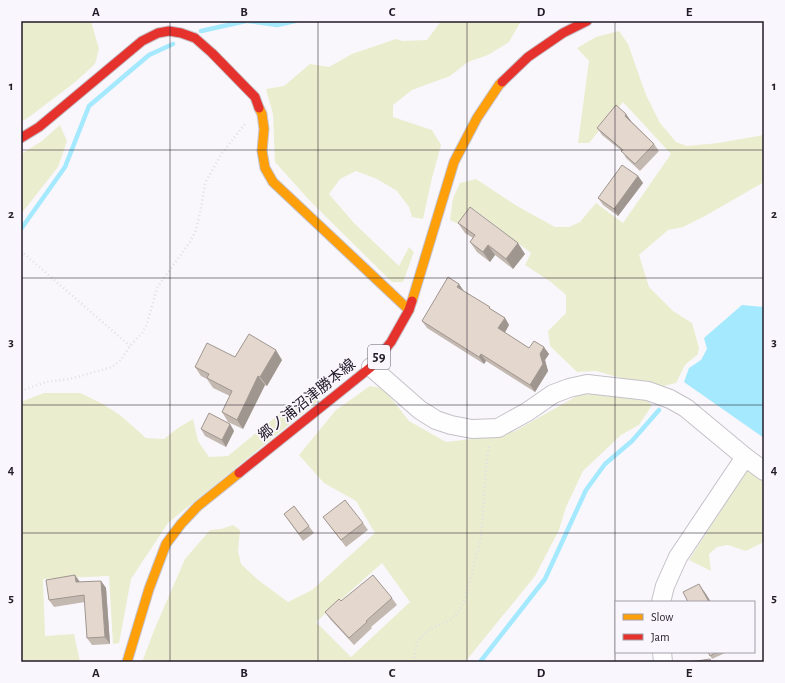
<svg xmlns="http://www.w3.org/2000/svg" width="785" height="683" font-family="'Alegreya Sans','Noto Sans JP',sans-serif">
	<rect width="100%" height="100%" fill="#f9f7fc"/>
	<g fill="#eaeece" fill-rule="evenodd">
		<path d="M21,21H91L99,49L95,64L74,83L29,117L21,122Z"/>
		<path d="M441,21H521L509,42L488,55L468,62L450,76L412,90L393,105V117L432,130L441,145L432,178L423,219L412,217L409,207L397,191L377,179L356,171L340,179L329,194L354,223L399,266L409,247L414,252L403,282H392L311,202L275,162L273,114L266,89L284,86L310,64L329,67L352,54L396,39L403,41L427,40Z"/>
		<path d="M619,31L628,44L646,95L660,123L676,142L687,146L718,143L764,135V182L705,216L683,227L668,230L639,255L649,287L673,311L692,323L699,348L698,354L685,365L676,383L663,386L628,380L596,371L577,372L550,346L548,331L566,313V295L551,282L525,265L531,253L474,209L458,224L450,220L453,198L460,183L476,179L517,206L555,227H569L580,222L596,203L623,223L671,154L623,102L589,143H578L589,61L577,48L596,37Z"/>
		<path d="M60,125L67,141L58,167L21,214V154L42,141Z"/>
		<path d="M370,386L383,388L409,421L446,442L497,436L515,431L577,396L598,393L645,399L652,405L639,425L621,435L583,471L566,507L559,530L535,576L465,662H142L155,628L185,559L210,530L221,529L233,525L240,530L238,551L241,564L257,579L288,602L312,590L375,533L356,501L324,483L299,455L336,410ZM382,563L410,602L351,657L316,622Z"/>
		<path d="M311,388L323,390L318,401L168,523L131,579L119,643L113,644L109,576L43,579L45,636L74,634L80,662H21V402L44,393H80L101,403L120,415L146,438L164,439L178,428L193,419L198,441L209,457L228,456Z"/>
		<path d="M747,470L764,482V542L746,551L728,545L717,547L709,554L711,571L689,560Z"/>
	</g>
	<path fill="#a4e9fe" d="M742,305L764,307V438L684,382L689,368L701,360L707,349L704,338Z"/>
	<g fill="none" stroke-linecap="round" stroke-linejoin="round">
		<g stroke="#a4e9fe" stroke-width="4.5">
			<path d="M248,21L277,25L295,21"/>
			<path d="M201,31L246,21"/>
			<path d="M21,229L65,167L89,106L149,55L173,44"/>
			<path d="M480,662L545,579L586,490L605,464L632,441L659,410"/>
		</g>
		<defs>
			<g id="street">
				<path d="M371,367L420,410L436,420L451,425L472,429L498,428L527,412L553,394L569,388L587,384L648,391L670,399L686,408L745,457L764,471"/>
				<path d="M661,602L665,586L678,557L745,457"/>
				<path d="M662,652L663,662"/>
			</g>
			<g id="slow">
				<path d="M259,108L262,114L264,129L262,151L265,168L273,182L409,310"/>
				<path d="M412,301L454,162L477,118L499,85L502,82"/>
				<path d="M127,662L149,589L166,544L181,524L198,506L239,473"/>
			</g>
			<g id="jam">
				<path d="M502,82L528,57L563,33L587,21"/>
				<path d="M21,138L39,127L142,41L158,33L169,31L181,33L195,38L212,53L255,97L259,108"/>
				<path d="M239,473L371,367L391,342L409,310L412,301"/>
			</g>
		</defs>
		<use href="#street" stroke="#c5c1c9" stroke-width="20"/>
		<use href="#slow" stroke="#c5c1c9" stroke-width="11"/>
		<use href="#jam" stroke="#c5c1c9" stroke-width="11"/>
		<g stroke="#e0dfe2" stroke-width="2.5" stroke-dasharray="1 3" stroke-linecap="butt">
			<path d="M21,251L130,346"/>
			<path d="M21,391L46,382L70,379L112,367L121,360L130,346L142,333L147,324L157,288L190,242L196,230L200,213L205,183L222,153L245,124"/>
			<path d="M415,662C412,648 420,635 432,628C437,625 443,624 449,621C457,615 461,608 465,599L481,539L486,468L489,445"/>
		</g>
		<use href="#street" stroke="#fefeff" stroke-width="18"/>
		<use href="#slow" stroke="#ff9f0a" stroke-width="9"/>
		<use href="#jam" stroke="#e5322d" stroke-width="9"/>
	</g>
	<g fill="#c4b9b1">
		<path d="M631,121L654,144L659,151L640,171L626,158L623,152L602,135L597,128Z"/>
		<path d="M638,176L643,183L618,216L603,205L598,198Z"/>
		<path d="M458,223L525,254L513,269L495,255L490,262L477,252L470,242L473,238L465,233Z"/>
		<path d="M463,291L505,318L509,325L505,333L529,348L549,354L545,360L548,371L535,392L486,361L484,364L427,328L422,321Z"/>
		<path d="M235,357L282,360L267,386L265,385L243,429L228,422L222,412L230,396L213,388L207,379L201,376L195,367Z"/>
		<path d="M230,424L234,431L226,447L205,436L201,429Z"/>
		<path d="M294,506L314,533L303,541L284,514Z"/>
		<path d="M323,517L363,523L368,530L346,547Z"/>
		<path d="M101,581L106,588L110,644L92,645L87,638L85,602L54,607L49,600L80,582Z"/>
		<path d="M392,598L397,605L371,627L372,628L354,645L330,619L325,612L341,601Z"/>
		<path d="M708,652H724L725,653L712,659Z"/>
	</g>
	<g fill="#a09690">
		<path d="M626,114L631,121L629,122L625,116Z"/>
		<path d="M638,176L643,183L618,216L614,209Z"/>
		<path d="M518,243L525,254L513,269L506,259Z"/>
		<path d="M488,245L495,255L490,262L483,252Z"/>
		<path d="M459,284L464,291L457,287Z"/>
		<path d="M505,318L509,325L503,335L498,328Z"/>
		<path d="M544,347L549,354L545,360L548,371L535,392L530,385L540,354Z"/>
		<path d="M276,350L282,360L267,386L260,377Z"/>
		<path d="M481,354L486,361L484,364L479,357Z"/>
		<path d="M258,376L265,385L243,429L237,420Z"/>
		<path d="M230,424L234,431L226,447L222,440Z"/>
		<path d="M75,575L80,582H76Z"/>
		<path d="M101,581L106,588L110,644L105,637Z"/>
		<path d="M699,584L706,594L711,602H709Z"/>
	</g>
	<g fill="#e4d7ce" stroke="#a09690">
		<path d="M616,105L626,114L625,116L654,144L635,164L621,151L623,150L597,128Z"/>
		<path d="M622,165L638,176L614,209L598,198Z"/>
		<path d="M470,207L518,243L506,259L488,245L483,252L470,242L475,235L458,223Z"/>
		<path d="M448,277L459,284L457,287L490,307L489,308L505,318L498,328L529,348L534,341L544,347L540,354L543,364L530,385L481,354L479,357L422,321Z"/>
		<path d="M249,334L276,350L260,377L258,376L237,420L222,412L232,391L207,378L209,374L195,367L207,343L235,357Z"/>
		<path d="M209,413L230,424L222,440L201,429Z"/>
		<path d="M345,500L363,523L341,540L323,517Z"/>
		<path d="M294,506L309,526L299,534L284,514Z"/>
		<path d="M75,575L76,582L101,581L105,637L87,638L84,595L49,600L46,580Z"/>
		<path d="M373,575L392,598L366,621L367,622L349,638L325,612L339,599L341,601Z"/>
		<path d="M699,584L709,602H688L683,592Z"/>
		<path d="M708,652H717L710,656Z"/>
		<path d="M710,659L711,662H690Z"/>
	</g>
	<path fill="none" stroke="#221b28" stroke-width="1" stroke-opacity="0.55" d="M170,21V662M318,21V662M467,21V662M615,21V662M21,150H764M21,278H764M21,405H764M21,533H764"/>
	<g text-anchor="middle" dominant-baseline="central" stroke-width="3.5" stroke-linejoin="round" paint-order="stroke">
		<rect fill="#f9f6fd" stroke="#625d68" stroke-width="1" x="368" y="345" width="22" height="24" rx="3"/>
		<g font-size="14" font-weight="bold" fill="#221b28">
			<text x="379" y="357">59</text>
		</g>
		<g font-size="15" fill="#221b28" stroke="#f9f6fd">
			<text transform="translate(307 400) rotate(-39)">郷ノ浦沼津勝本線</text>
		</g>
	</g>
	<rect width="785" height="683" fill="none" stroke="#f9f6fd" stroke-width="44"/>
	<rect x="615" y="601" width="140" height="52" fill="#f9f6fd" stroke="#a39ea8"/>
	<rect x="623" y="614" width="20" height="6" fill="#ff9f0a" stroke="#a39ea8"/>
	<text x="651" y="621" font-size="12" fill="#221b28">Slow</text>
	<rect x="623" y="634" width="20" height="6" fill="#e5322d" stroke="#a39ea8"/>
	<text x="651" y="641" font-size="12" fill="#221b28">Jam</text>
	<rect x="22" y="22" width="741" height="639" fill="none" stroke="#221b28" stroke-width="1.5"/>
	<g font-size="13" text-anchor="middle" font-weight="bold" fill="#221b28">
		<text x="96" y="16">A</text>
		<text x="244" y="16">B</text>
		<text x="392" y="16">C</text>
		<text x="541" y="16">D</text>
		<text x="689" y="16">E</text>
		<text x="11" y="90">1</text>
		<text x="774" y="90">1</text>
		<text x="11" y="218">2</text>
		<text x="774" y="218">2</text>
		<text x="11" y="346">3</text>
		<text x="774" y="346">3</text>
		<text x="11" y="474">4</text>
		<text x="774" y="474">4</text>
		<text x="11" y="602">5</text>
		<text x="774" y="602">5</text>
		<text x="96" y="677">A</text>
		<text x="244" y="677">B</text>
		<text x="392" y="677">C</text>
		<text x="541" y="677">D</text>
		<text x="689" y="677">E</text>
	</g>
</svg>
